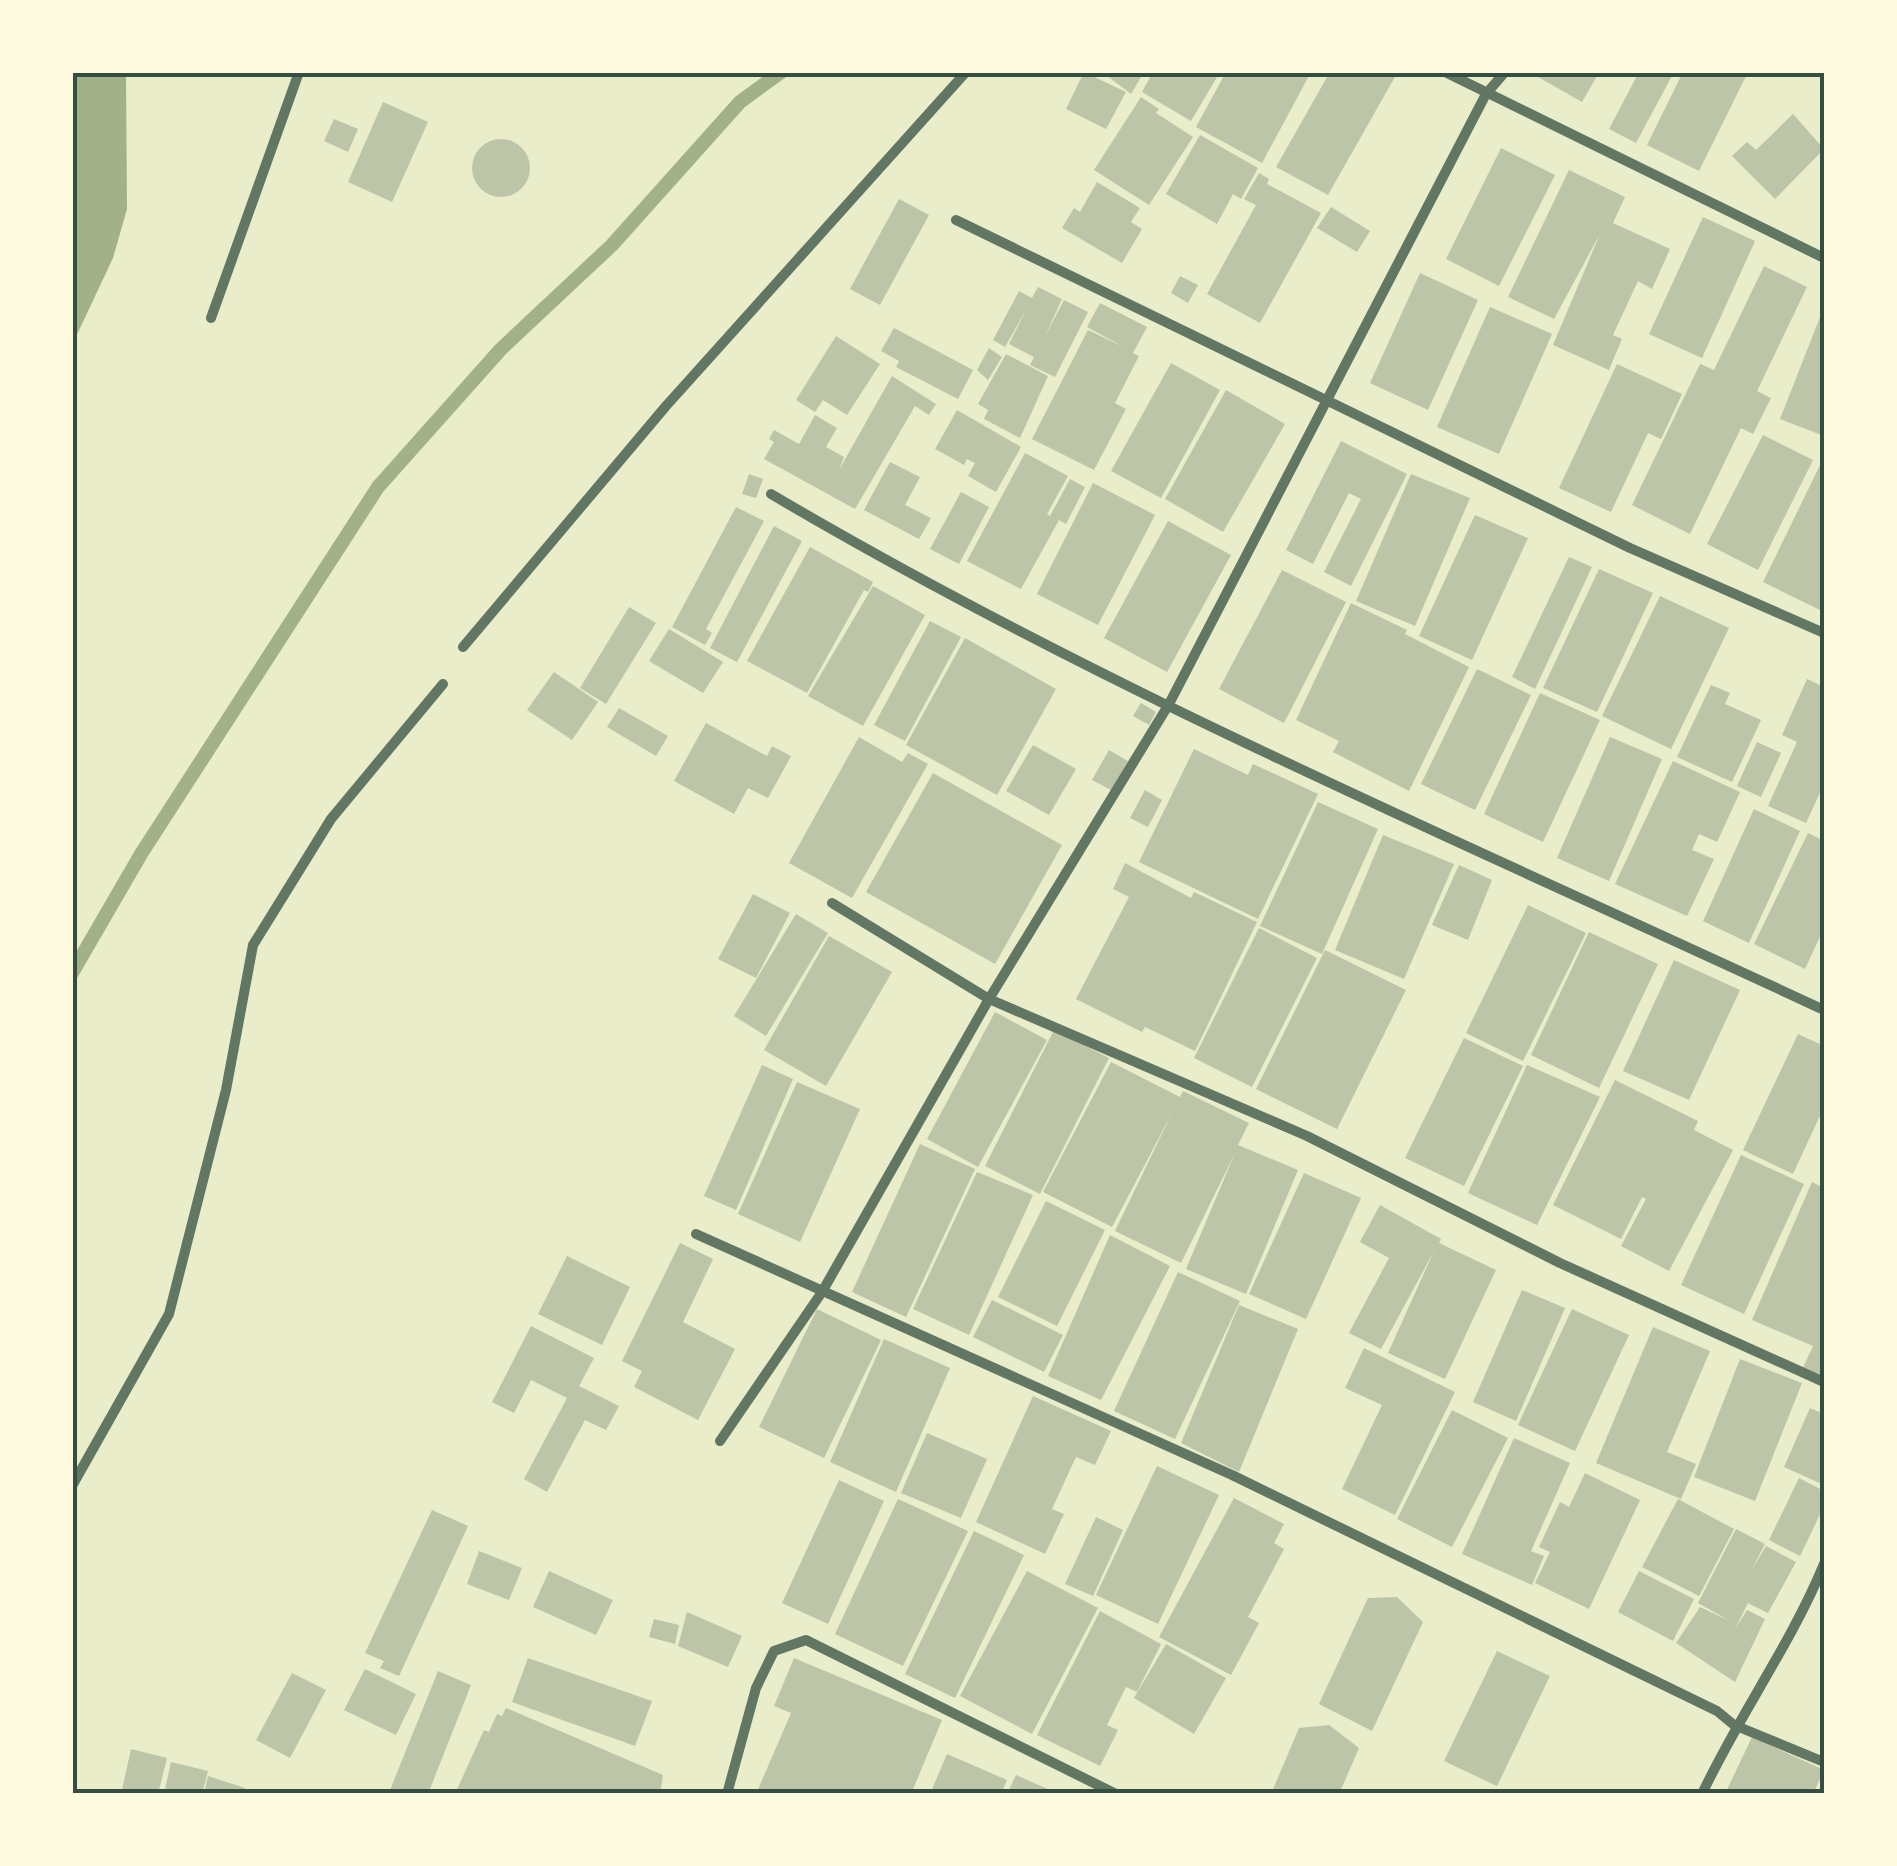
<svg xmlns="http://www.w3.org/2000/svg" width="1897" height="1866" font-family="Ubuntu,sans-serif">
	<rect width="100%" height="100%" fill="#e9edc9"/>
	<path fill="#a3b18a" d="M73,72L126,73L127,209L113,258L73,343Z"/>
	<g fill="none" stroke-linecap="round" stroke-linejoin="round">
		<path stroke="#a3b18a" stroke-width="14" d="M72,973L141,854L378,487L501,349L612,245L740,102L781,72"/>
	</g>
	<g fill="#bcc5a7">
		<path d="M1084,72L1126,92L1106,129L1066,109Z"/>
		<path d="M1102,72H1144L1131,94Z"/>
		<path d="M1153,72H1220L1191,121L1142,92Z"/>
		<path d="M1226,72H1311L1262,163L1196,127Z"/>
		<path d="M1330,72L1396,75L1328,195L1276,167Z"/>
		<path d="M1541,72H1592L1597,76L1582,102L1538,77Z"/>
		<path d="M1639,72H1674L1636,143L1609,129Z"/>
		<path d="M1683,72H1748L1699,171L1647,145Z"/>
		<path d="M1141,97L1159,109L1156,113L1193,137L1149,205L1094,170Z"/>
		<path d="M383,102L428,122L392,202L348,182Z"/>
		<path d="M1793,114L1824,149L1775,199L1732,156L1747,142L1756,150Z"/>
		<path d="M334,119L358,129L348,152L324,141Z"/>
		<path d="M1200,135L1258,168L1241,199L1233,194L1217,224L1166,194Z"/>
		<circle cx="501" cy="168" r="29"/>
		<path d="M1501,148L1555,175L1499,286L1446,259Z"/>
		<path d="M1569,170L1625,197L1613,223L1670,249L1652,289L1638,281L1613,335L1622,339L1609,370L1553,345L1600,234L1554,319L1508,297Z"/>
		<path d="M1259,173L1269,179L1267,184L1321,213L1260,323L1207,294L1256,205L1244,199Z"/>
		<path d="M1097,182L1140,208L1131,222L1142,229L1122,263L1062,228L1074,208L1080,212Z"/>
		<path d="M899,199L929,215L880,305L850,289Z"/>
		<path d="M1331,207L1370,231L1357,252L1317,228Z"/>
		<path d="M1703,217L1755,241L1702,358L1649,334Z"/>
		<path d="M1764,266L1807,287L1757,391L1771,398L1753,434L1741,428L1690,534L1632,505L1700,364L1714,370Z"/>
		<path d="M1420,273L1478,300L1428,410L1370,383Z"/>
		<path d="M1180,276L1198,285L1188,303L1171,293Z"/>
		<path d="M1038,287L1062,299L1045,336L1064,300L1088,312L1055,377L1030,365L1034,357L1009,344L1027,308L1005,347L993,340L1019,291L1032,298Z"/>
		<path d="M1100,303L1147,327L1133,353L1139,356L1115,403L1126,409L1094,470L1032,439L1088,330L1124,347L1087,327Z"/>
		<path d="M1490,307L1552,334L1499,454L1437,427Z"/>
		<path d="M1824,307V436L1780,419Z"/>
		<path d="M894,328L973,370L958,399L896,367L899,361L881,351Z"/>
		<path d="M836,336L880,364L847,415L823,400L815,412L796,400Z"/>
		<path d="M989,348L1002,357L988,380L977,370Z"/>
		<path d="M1006,354L1048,376L1020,438L984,419L988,410L978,404Z"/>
		<path d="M1171,363L1220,390L1161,498L1111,471Z"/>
		<path d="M1617,364L1682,394L1661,439L1648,433L1611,512L1559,488Z"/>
		<path d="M892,376L936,404L929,415L915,406L855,509L764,459L774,442L769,439L774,430L799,444L815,415L837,428L826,447L844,457L839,470Z"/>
		<path d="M1226,390L1285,424L1223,532L1165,499Z"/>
		<path d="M957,410L1021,447L996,492L968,476L975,463L967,459L964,465L935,449Z"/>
		<path d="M1763,435L1813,460L1758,570L1707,544Z"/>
		<path d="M1341,441L1407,474L1351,586L1324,572L1361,499L1349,493L1313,564L1286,550Z"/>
		<path d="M1025,453L1068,476L1047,514L1050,516L1070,479L1085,487L1066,524L1059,520L1021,589L967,561Z"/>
		<path d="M1824,457V612L1763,582Z"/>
		<path d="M890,462L920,477L905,505L931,518L919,539L864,510Z"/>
		<path d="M749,474L763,479L756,498L742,494Z"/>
		<path d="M1411,474L1470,498L1415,626L1356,601Z"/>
		<path d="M1093,483L1155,515L1098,625L1037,594Z"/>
		<path d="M961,492L989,507L959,564L930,549Z"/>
		<path d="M736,507L764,521L706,629L712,633L705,645L672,627Z"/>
		<path d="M1475,515L1528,538L1472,660L1419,636Z"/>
		<path d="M1168,521L1231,555L1167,672L1104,638Z"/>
		<path d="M774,526L802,541L737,662L710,648Z"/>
		<path d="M810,547L873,582L868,592L864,590L807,693L747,661Z"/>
		<path d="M1569,557L1592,567L1535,689L1512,677Z"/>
		<path d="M1599,569L1653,593L1597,712L1543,688Z"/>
		<path d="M1282,570L1346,602L1284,723L1219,689Z"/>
		<path d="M873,586L925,615L863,726L808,696Z"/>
		<path d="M1660,596L1729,628L1671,749L1602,716Z"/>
		<path d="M1351,603L1407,630L1405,634L1469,667L1409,791L1333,752L1339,741L1296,720Z"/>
		<path d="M629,607L656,623L606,704L580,688Z"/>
		<path d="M930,621L961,637L905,741L874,725Z"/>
		<path d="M669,629L723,662L703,693L649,661Z"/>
		<path d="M965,638L1056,689L997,795L906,745Z"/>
		<path d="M1477,669L1531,695L1475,810L1421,784Z"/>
		<path d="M554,672L598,702L572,740L527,710Z"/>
		<path d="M1807,679L1824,687V784L1806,823L1768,806L1797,742L1782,735Z"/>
		<path d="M1711,685L1730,693L1725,704L1761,720L1732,782L1677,757Z"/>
		<path d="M1540,693L1600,720L1543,842L1484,814Z"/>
		<path d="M1141,703L1156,712L1149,725L1133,716Z"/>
		<path d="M619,708L668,736L656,756L607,727Z"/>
		<path d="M706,723L767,756L772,746L791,756L768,798L748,788L734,814L674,781Z"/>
		<path d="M859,737L902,762L908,753L928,764L852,898L789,863Z"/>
		<path d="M1610,737L1662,759L1609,881L1557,858Z"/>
		<path d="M1757,742L1781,753L1761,797L1737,786Z"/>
		<path d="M1033,745L1076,769L1049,815L1006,791Z"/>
		<path d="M1194,749L1248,775L1253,764L1318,794L1258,919L1139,862Z"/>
		<path d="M1109,750L1128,761L1111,790L1092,780Z"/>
		<path d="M1673,761L1740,792L1717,842L1699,834L1692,850L1714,859L1687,916L1615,884Z"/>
		<path d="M933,773L1062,845L995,964L866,892Z"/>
		<path d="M1145,790L1162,800L1148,827L1130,818Z"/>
		<path d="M1318,802L1378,829L1322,954L1260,926Z"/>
		<path d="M1754,809L1800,831L1749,943L1703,921Z"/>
		<path d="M1808,833L1824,841V928L1805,969L1754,944Z"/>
		<path d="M1383,835L1454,864L1404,979L1335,950Z"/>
		<path d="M1125,863L1191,898L1194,892L1257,922L1195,1051L1145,1027L1142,1032L1076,999L1129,897L1113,889Z"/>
		<path d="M1459,865L1492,880L1468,940L1432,925Z"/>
		<path d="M753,894L790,913L756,978L718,959Z"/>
		<path d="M1528,905L1586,933L1523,1061L1466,1033Z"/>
		<path d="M796,914L828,933L766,1036L734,1016Z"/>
		<path d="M1259,928L1317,958L1252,1087L1194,1058Z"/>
		<path d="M1589,932L1658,964L1599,1088L1531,1055Z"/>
		<path d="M829,936L892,972L826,1086L764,1050Z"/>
		<path d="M1325,950L1406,990L1337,1129L1256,1089Z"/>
		<path d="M1674,960L1740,990L1689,1100L1623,1071Z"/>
		<path d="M995,1012L1047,1040L978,1167L927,1139Z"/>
		<path d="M1054,1030L1109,1058L1040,1194L985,1166Z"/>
		<path d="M1798,1034L1824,1046V1107L1793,1174L1743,1150Z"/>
		<path d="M1464,1038L1523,1066L1464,1186L1405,1158Z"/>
		<path d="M1111,1062L1180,1097L1183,1091L1249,1123L1238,1145L1298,1170L1246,1294L1186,1269L1235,1153L1181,1263L1115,1231L1172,1113L1112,1227L1043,1192Z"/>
		<path d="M762,1065L793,1079L736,1210L704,1196Z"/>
		<path d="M1527,1065L1600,1097L1537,1225L1468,1193Z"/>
		<path d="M1615,1080L1698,1121L1694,1130L1733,1150L1669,1271L1621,1246L1646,1199L1642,1197L1621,1239L1553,1205Z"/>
		<path d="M797,1082L860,1109L800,1242L738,1214Z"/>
		<path d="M920,1144L975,1169L906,1317L852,1292Z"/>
		<path d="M1741,1155L1804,1184L1744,1314L1681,1285Z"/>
		<path d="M977,1172L1033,1195L969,1335L913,1309Z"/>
		<path d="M1304,1173L1361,1198L1306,1319L1249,1294Z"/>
		<path d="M1812,1182L1824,1188V1388L1799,1376L1813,1346L1752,1320Z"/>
		<path d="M1046,1201L1105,1230L1057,1326L998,1297Z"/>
		<path d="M1380,1205L1441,1239L1439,1243L1496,1270L1445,1379L1388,1353L1434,1251L1381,1349L1349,1333L1389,1258L1360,1242Z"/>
		<path d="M1110,1235L1170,1266L1101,1400L1048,1376Z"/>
		<path d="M680,1243L713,1259L683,1322L735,1349L698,1420L634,1387L642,1371L622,1361Z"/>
		<path d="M567,1256L630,1287L602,1345L538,1314Z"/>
		<path d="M1178,1272L1240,1301L1175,1439L1114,1411Z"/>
		<path d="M1522,1290L1565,1308L1516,1421L1473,1402Z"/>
		<path d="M992,1300L1063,1335L1044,1372L973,1337Z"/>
		<path d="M1239,1305L1298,1329L1239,1472L1181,1443Z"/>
		<path d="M817,1309L881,1340L824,1458L759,1427Z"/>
		<path d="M1572,1309L1629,1335L1575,1451L1518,1425Z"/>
		<path d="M531,1326L594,1358L579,1386L619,1406L606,1430L585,1420L547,1492L524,1479L567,1398L531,1380L514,1413L492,1402Z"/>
		<path d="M1653,1327L1710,1351L1667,1452L1696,1464L1681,1499L1596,1463Z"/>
		<path d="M884,1339L950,1368L896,1492L830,1462Z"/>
		<path d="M1364,1348L1455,1392L1395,1515L1342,1489L1382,1405L1345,1388Z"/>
		<path d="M1740,1359L1802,1383L1755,1501L1694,1477Z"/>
		<path d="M1033,1396L1111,1431L1095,1465L1076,1457L1052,1509L1064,1514L1045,1554L976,1522Z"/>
		<path d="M1810,1408L1824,1414V1485L1784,1467Z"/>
		<path d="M1452,1410L1508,1438L1452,1547L1397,1519Z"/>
		<path d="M927,1433L987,1459L961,1518L901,1493Z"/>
		<path d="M1514,1438L1570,1463L1531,1551L1544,1556L1532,1585L1462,1554Z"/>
		<path d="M1157,1466L1219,1495L1158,1624L1096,1595Z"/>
		<path d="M1585,1473L1640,1500L1589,1609L1535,1583L1550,1552L1539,1547L1560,1502L1569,1507Z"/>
		<path d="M1799,1478L1824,1491V1506L1800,1556L1769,1540Z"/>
		<path d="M839,1480L884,1501L828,1624L782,1603Z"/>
		<path d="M1234,1498L1284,1524L1274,1543L1284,1549L1248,1617L1259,1623L1231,1675L1159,1637Z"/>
		<path d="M898,1499L968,1531L903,1666L835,1634Z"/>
		<path d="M1678,1499L1734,1529L1699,1596L1642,1567Z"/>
		<path d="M432,1510L468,1526L399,1676L380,1668L384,1661L365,1653Z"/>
		<path d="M1096,1517L1123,1530L1093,1596L1065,1584Z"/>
		<path d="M1736,1529L1765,1544L1750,1573L1766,1546L1796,1562L1768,1613L1737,1598L1748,1603L1735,1629L1747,1610L1765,1619L1735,1682L1676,1643L1700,1607L1730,1621L1698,1603Z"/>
		<path d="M974,1531L1024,1555L955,1698L905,1674Z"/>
		<path d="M479,1551L522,1568L509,1600L467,1584Z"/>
		<path d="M549,1571L613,1600L596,1635L533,1607Z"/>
		<path d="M1027,1571L1098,1608L1032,1734L960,1696Z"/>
		<path d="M1639,1571L1694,1599L1673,1641L1618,1612Z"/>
		<path d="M1397,1597L1423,1622L1372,1731L1319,1704L1368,1598Z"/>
		<path d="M1100,1611L1161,1644L1137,1692L1126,1687L1107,1725L1118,1730L1100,1766L1037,1735Z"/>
		<path d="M687,1612L742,1636L728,1667L678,1646Z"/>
		<path d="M654,1619L679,1625L675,1644L649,1637Z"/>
		<path d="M1166,1644L1226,1678L1194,1734L1134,1698Z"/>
		<path d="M1497,1651L1550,1676L1497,1786L1444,1761Z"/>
		<path d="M528,1658L652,1701L635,1746L512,1702Z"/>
		<path d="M794,1658L942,1720L911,1794H756L791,1713L774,1706Z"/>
		<path d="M365,1669L416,1694L396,1735L344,1710Z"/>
		<path d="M438,1671L471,1685L428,1794H400L390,1790Z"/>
		<path d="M292,1673L326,1690L290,1758L256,1740Z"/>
		<path d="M506,1708L663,1775L660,1794H455L484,1730L489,1732L497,1714L502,1716Z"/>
		<path d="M1329,1725L1359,1748L1339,1794H1271L1299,1728Z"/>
		<path d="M1752,1737L1824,1770L1813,1794H1725Z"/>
		<path d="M131,1749L167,1758L158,1794H121Z"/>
		<path d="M947,1754L1007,1780L1001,1794H930Z"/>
		<path d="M171,1762L208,1771L202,1794H164Z"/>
		<path d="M1016,1775L1059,1794H1007Z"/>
		<path d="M208,1776L245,1788L243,1794H204Z"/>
	</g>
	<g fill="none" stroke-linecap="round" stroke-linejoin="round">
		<g stroke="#617663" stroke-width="10">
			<path d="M1445,72L1824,258"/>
			<path d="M956,220L1630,548L1824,633"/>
			<path d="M211,318L299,72"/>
			<path d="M771,494C1108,693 1470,845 1824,1010"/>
			<path d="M463,647L666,406L966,72"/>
			<path d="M832,903L989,999L1307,1136L1560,1263L1824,1382"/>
			<path d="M696,1234L1232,1475L1717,1711L1734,1725L1824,1762"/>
			<path d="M720,1441L822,1292L989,999L1169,704L1486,94L1505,72"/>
			<path d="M72,1486L169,1314L226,1090L253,945L331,819L443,684"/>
			<path d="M727,1794L756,1688L774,1651L806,1640L1116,1794"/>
			<path d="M1702,1794C1739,1715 1791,1644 1824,1564"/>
		</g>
	</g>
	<rect width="1897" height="1866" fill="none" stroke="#fefae0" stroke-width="150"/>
	<rect x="75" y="75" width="1747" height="1716" fill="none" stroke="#344e41" stroke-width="4"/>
</svg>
